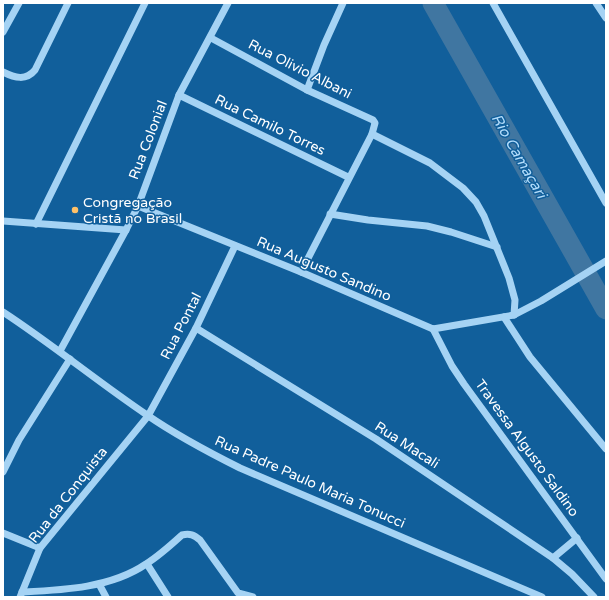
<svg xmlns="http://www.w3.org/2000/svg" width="609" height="600" font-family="'Varela Round',sans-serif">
	<rect width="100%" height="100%" fill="#115f9b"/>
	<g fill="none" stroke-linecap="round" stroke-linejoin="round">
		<path stroke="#4076a1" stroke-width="21" d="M433,3L606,309"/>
		<g stroke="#a5d3f4" stroke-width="7">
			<path d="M493,3L606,203"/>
			<path d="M596,3L606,18"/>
			<path d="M3,32L19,3"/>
			<path d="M211,38L307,90L373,120L375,123L372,134L301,272"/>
			<path d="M3,72C15,78 26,81 35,70L68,3"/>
			<path d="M307,90L324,45L343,3"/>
			<path d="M179,95L348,177"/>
			<path d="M372,134L430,163L463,188L476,202L484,216L509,278L515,300L514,315"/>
			<path d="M138,206L301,272L433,329L514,315L541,301L606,261"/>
			<path d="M330,214L368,220L427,226L451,232L497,247"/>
			<path d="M3,221L126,230"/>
			<path d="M36,224L145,3"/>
			<path d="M3,312C52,344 98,382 147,415C176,435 208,452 240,468L542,597"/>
			<path d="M504,317L530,357L606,449"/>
			<path d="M196,328L376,439L553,558L572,574L594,597"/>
			<path d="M433,329L452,366L464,384L606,579"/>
			<path d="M60,351L126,230L138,206L179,95L228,3"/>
			<path d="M3,472L19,440L70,359"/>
			<path d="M3,533L40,548"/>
			<path d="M553,558L577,538"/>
			<path d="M147,564L168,597"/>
			<path d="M99,584L106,597"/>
			<path d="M22,592C63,590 111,588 146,564C159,556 171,545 182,535C190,533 194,535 200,540L238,593L253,597"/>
			<path d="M20,597L40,548L148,416L196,328L235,246"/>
		</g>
	</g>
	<circle fill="#ffc168" stroke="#115f9b" stroke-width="1.5" cx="75" cy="210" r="4"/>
	<g text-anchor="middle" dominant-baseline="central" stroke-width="3" stroke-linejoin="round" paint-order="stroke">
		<g font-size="14" fill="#fff" stroke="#115f9b">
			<text transform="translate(300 69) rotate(27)">Rua Olivio Albani</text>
			<text transform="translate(270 125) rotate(26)">Rua Camilo Torres</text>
			<text transform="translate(148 140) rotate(-69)">Rua Colonial</text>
			<text transform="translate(324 269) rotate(23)">Rua Augusto Sandino</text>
			<text transform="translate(181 326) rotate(-63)">Rua Pontal</text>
			<text transform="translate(407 445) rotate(33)">Rua Macali</text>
			<text transform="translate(527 448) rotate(54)">Travessa Algusto Saldino</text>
			<text transform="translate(310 482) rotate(24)">Rua Padre Paulo Maria Tonucci</text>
			<text transform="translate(68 495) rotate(-52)">Rua da Conquista</text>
		</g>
		<g font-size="14" fill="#fff" stroke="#115f9b" text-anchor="start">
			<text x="83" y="202">Congregação<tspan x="83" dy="16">Cristã no Brasil</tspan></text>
		</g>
		<g font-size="15" font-style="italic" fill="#b2dcfb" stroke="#115f9b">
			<text transform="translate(519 156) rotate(60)">Rio Camaçari</text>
		</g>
	</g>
	<rect width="609" height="600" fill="none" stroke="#ffffff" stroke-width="8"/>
</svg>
